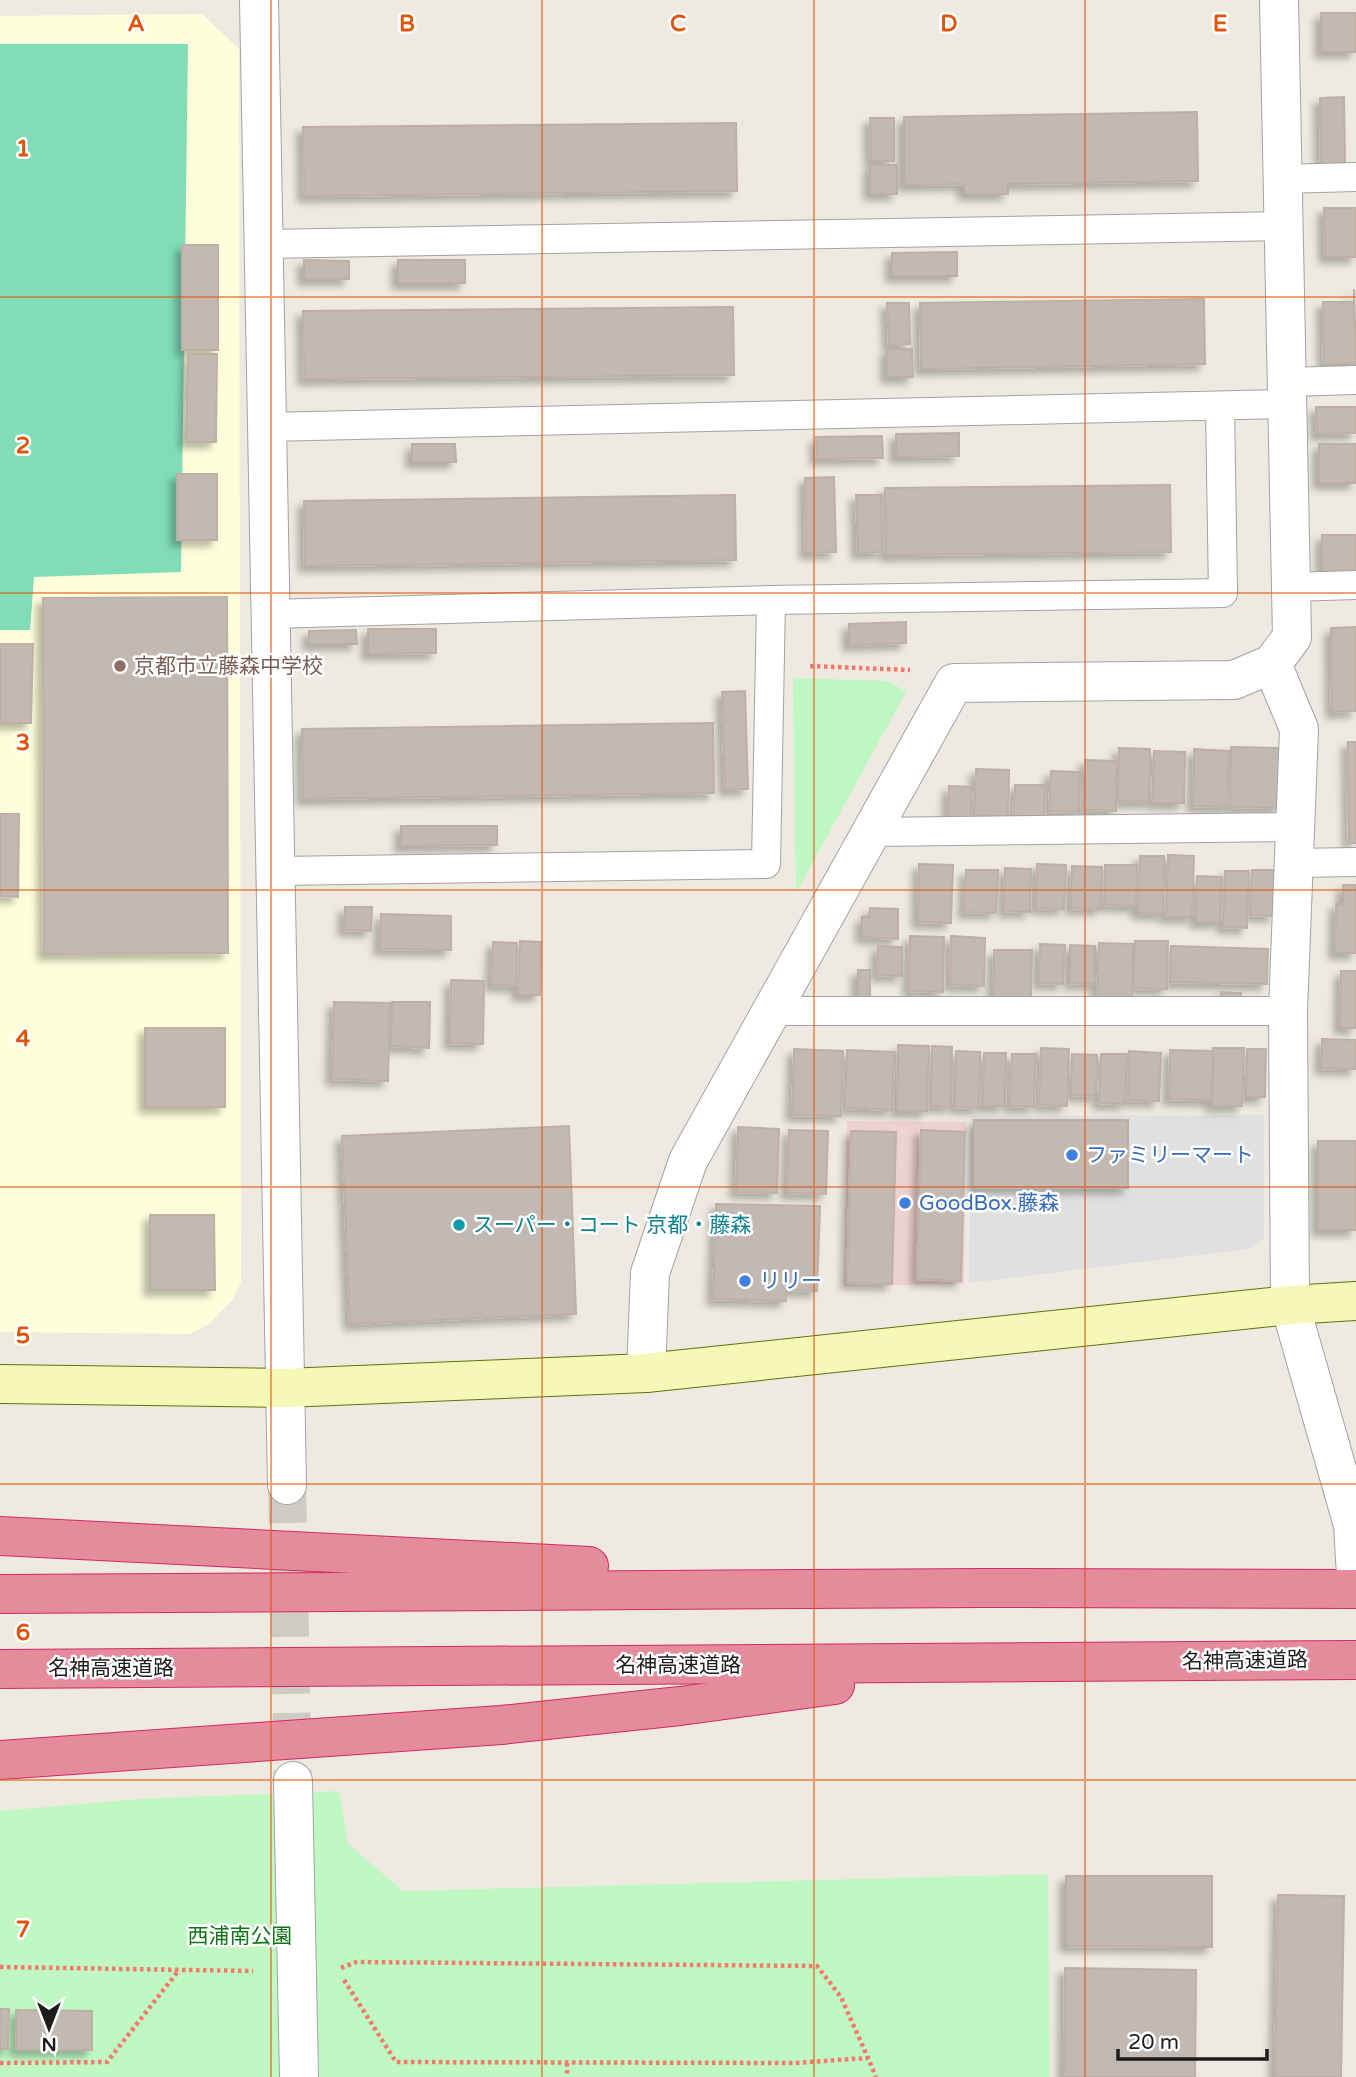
<svg xmlns="http://www.w3.org/2000/svg" width="1356" height="2077" font-family="'Varela Round','Noto Sans JP',sans-serif">
	<defs>
		<filter id="shadow"><feDropShadow dx="-6" dy="6" stdDeviation="3.5" flood-color="#0004"/></filter>
	</defs>
	<rect width="100%" height="100%" fill="#eeeae2"/>
	<path fill="#eed2d1" d="M847,1121L966,1122L964,1284L844,1286Z"/>
	<path fill="#fefedb" d="M202,14L239,49L241,1283L232,1300L208,1325L189,1334L0,1332V16Z"/>
	<g fill="#bff8c3">
		<path d="M793,678L889,681L906,692L796,893Z"/>
		<path d="M339,1791L348,1844L403,1891L1048,1874L1050,2077H0V1811L139,1799Z"/>
	</g>
	<path fill="#81dcb8" d="M0,44H188L181,572L34,577L30,630H0Z"/>
	<path fill="#e0e0e0" d="M1264,1115V1238L1249,1249L969,1283L971,1116Z"/>
	<g fill="#c2b9b2" stroke="#bfb0a5" stroke-width="2" filter="url(#shadow)">
		<rect x="1321" y="13" width="35" height="39"/>
		<path d="M1344,97L1345,165L1321,166L1320,98Z"/>
		<path d="M1197,112L1198,181L1008,184V194H964V184L904,185V117Z"/>
		<path d="M870,118H894V161H871Z"/>
		<path d="M736,123L737,191L304,196L303,127Z"/>
		<rect x="870" y="165" width="27" height="29"/>
		<path d="M1324,208H1356V257H1325Z"/>
		<rect x="182" y="245" width="36" height="105"/>
		<path d="M957,252V276H892V253Z"/>
		<path d="M304,260L349,261V279H304Z"/>
		<rect x="398" y="260" width="67" height="23"/>
		<path d="M1354,289L1356,364H1324L1323,302H1354Z"/>
		<path d="M1204,299L1205,364L921,369L920,303Z"/>
		<path d="M887,303H909L910,344L889,345Z"/>
		<path d="M733,307L734,375L304,379L303,311Z"/>
		<path d="M887,349H912L913,377H887Z"/>
		<path d="M188,354H217L216,442H186Z"/>
		<path d="M1316,407H1356V433L1317,434Z"/>
		<path d="M959,433V456L896,457V434Z"/>
		<path d="M882,436L883,458L817,459L816,437Z"/>
		<path d="M412,444H455L456,462H412Z"/>
		<rect x="1319" y="444" width="37" height="39"/>
		<rect x="177" y="474" width="40" height="66"/>
		<path d="M834,477L836,552L806,553L805,478Z"/>
		<path d="M1170,485L1171,552L886,555L885,488Z"/>
		<path d="M735,495L736,560L305,566L304,501Z"/>
		<path d="M856,495H881L882,552L858,553Z"/>
		<path d="M1322,535H1356V576L1322,577Z"/>
		<path d="M227,597L228,953L44,954L43,598Z"/>
		<path d="M906,622V643L849,645V624Z"/>
		<path d="M1356,627V711L1332,712L1331,628Z"/>
		<path d="M368,629H436V653L368,654Z"/>
		<path d="M356,630L357,644H309V631Z"/>
		<path d="M0,644H33L31,723H0Z"/>
		<path d="M745,691L748,789L725,790L722,692Z"/>
		<path d="M713,723L714,793L303,799L302,729Z"/>
		<path d="M1348,742H1356V843H1349Z"/>
		<path d="M1231,747L1282,748L1280,808L1230,807Z"/>
		<path d="M1119,748L1150,749L1149,802L1118,801Z"/>
		<path d="M1194,749L1229,751L1227,807L1193,806Z"/>
		<path d="M1154,751L1185,752L1184,803H1152Z"/>
		<path d="M1085,760L1117,761L1116,811L1083,810Z"/>
		<path d="M976,769L1009,770L1008,818L974,817Z"/>
		<path d="M1051,771L1080,772L1079,812L1049,811Z"/>
		<path d="M1015,785H1045L1044,818L1013,817Z"/>
		<path d="M949,786L972,787L970,817H948Z"/>
		<path d="M0,814H19L18,897L0,896Z"/>
		<path d="M401,826H497V845L401,846Z"/>
		<path d="M1168,855L1194,856L1192,917H1166Z"/>
		<path d="M1140,856H1164L1163,914L1138,913Z"/>
		<path d="M919,864L953,865L951,923L918,922Z"/>
		<path d="M1037,864L1066,865L1064,909L1036,908Z"/>
		<path d="M1105,865H1137L1136,906L1104,905Z"/>
		<path d="M1072,866L1102,867L1101,909L1071,908Z"/>
		<path d="M1005,868L1031,869L1030,912L1004,911Z"/>
		<path d="M966,870H998L996,913L964,912Z"/>
		<path d="M1252,870H1275L1274,916L1250,915Z"/>
		<path d="M1225,871H1249L1247,928L1223,927Z"/>
		<path d="M1197,876L1222,877L1220,922H1196Z"/>
		<path d="M1343,885H1356V953H1335L1336,904H1343Z"/>
		<path d="M345,907H372L371,931L344,930Z"/>
		<path d="M870,908L898,909V939L862,937V917H869Z"/>
		<path d="M381,914L451,916V950L380,949Z"/>
		<path d="M910,936L944,937L943,992L909,991Z"/>
		<path d="M951,936L985,938L984,986L950,985Z"/>
		<path d="M520,941L541,942L540,995H518Z"/>
		<path d="M1135,941H1168L1167,989L1133,988Z"/>
		<path d="M493,942L517,943L516,986L491,985Z"/>
		<path d="M1099,943L1133,944L1132,1004L1097,1003Z"/>
		<path d="M1040,944L1065,945L1063,984L1039,983Z"/>
		<path d="M1070,945L1095,946V984L1070,983Z"/>
		<path d="M878,946L902,947V976L877,975Z"/>
		<path d="M1171,946L1268,949L1267,984L1170,982Z"/>
		<path d="M994,950H1032L1031,998L993,997Z"/>
		<rect x="858" y="970" width="12" height="27"/>
		<path d="M1341,971H1356V1028H1340Z"/>
		<path d="M451,980L484,981L483,1044L450,1043Z"/>
		<path d="M1221,992L1241,993V1007L1221,1006Z"/>
		<path d="M334,1002L390,1003L388,1081L332,1079Z"/>
		<path d="M392,1002H430L429,1048L391,1046Z"/>
		<rect x="145" y="1028" width="80" height="79"/>
		<path d="M1322,1039L1356,1040V1069L1321,1068Z"/>
		<path d="M898,1045L929,1046L927,1111H897Z"/>
		<path d="M932,1046L952,1047L951,1107L930,1106Z"/>
		<path d="M1041,1048L1069,1049L1067,1106L1039,1105Z"/>
		<path d="M1213,1048H1244L1242,1106H1212Z"/>
		<path d="M794,1049L843,1051L841,1116L792,1115Z"/>
		<path d="M1247,1049H1266L1265,1097H1246Z"/>
		<path d="M847,1050L894,1052L892,1110L845,1108Z"/>
		<path d="M1170,1050L1213,1051L1212,1100L1169,1099Z"/>
		<path d="M956,1051L980,1052L979,1108L955,1107Z"/>
		<path d="M1129,1051L1161,1053L1159,1101L1128,1100Z"/>
		<path d="M984,1053H1006L1005,1106H983Z"/>
		<path d="M1012,1054H1036L1034,1107L1010,1106Z"/>
		<path d="M1072,1054L1097,1055L1096,1096L1071,1095Z"/>
		<path d="M1101,1054H1127L1125,1104L1099,1103Z"/>
		<path d="M974,1120H1128V1188L974,1187Z"/>
		<path d="M569,1126L576,1314L350,1324L342,1136Z"/>
		<path d="M738,1127L779,1129L777,1193L736,1192Z"/>
		<path d="M789,1130L828,1131L826,1194L787,1193Z"/>
		<path d="M921,1130L965,1132L961,1281L917,1279Z"/>
		<path d="M851,1131L896,1132L892,1284L847,1283Z"/>
		<rect x="1318" y="1141" width="38" height="89"/>
		<path d="M716,1204L820,1206L817,1291L787,1290L786,1301L713,1299Z"/>
		<path d="M150,1215H214L215,1290H150Z"/>
		<path d="M1066,1876H1212V1947L1066,1946Z"/>
		<path d="M1278,1895L1344,1896L1341,2077H1275Z"/>
		<path d="M1065,1968L1196,1970L1195,2077H1064Z"/>
		<path d="M0,2009H9L8,2049H0Z"/>
		<path d="M16,2010L92,2011V2050H16Z"/>
	</g>
	<g fill="none" stroke-linecap="round" stroke-linejoin="round">
		<path stroke="#cecbc4" stroke-width="38" stroke-dasharray="38 19" stroke-linecap="butt" d="M287,1485L293,1781"/>
		<defs>
			<g id="lane">
				<path d="M1282,179L1356,177"/>
				<path d="M264,244L1284,226"/>
				<path d="M1287,382L1356,380"/>
				<path d="M267,427L1288,404"/>
				<path d="M1292,587L1356,585"/>
				<path d="M270,614L771,600L1223,593L1220,406"/>
				<path d="M870,832L1296,827"/>
				<path d="M1295,863L1356,862"/>
				<path d="M276,871L766,864L771,600"/>
				<path d="M771,1011H1288"/>
			</g>
			<g id="street">
				<path d="M259,0L287,1485"/>
				<path d="M1272,664L1299,729L1288,1011L1290,1305L1353,1525L1356,1576"/>
				<path d="M646,1373L650,1273L688,1161L954,683L1234,680L1272,664L1292,637L1279,0"/>
				<path d="M293,1781L299,2077"/>
			</g>
			<path id="secondary" d="M0,1384L285,1388L646,1373L1290,1305L1356,1301"/>
			<g id="highway">
				<path d="M0,1536L589,1566"/>
				<path d="M0,1594L985,1588L1356,1589"/>
				<path d="M0,1669L1356,1660"/>
				<path d="M0,1760L501,1725L680,1706L835,1685"/>
			</g>
		</defs>
		<use href="#lane" stroke="#a3a3a3" stroke-width="30"/>
		<use href="#street" stroke="#a3a3a3" stroke-width="40"/>
		<use href="#secondary" stroke="#657007" stroke-width="40"/>
		<use href="#highway" stroke="#d32863" stroke-width="40"/>
		<g stroke="#f6786b" stroke-width="4.5" stroke-dasharray="3.5 3.5" stroke-linecap="butt">
			<path d="M810,666L910,670"/>
			<path d="M0,1967L253,1971"/>
			<path d="M341,1968L356,1962L817,1966L841,1997L868,2058"/>
			<path d="M344,1980L396,2062L794,2063L868,2058L876,2077"/>
			<path d="M0,2063L107,2062L179,1970"/>
			<path d="M567,2063V2077"/>
		</g>
		<use href="#lane" stroke="#fff" stroke-width="28"/>
		<use href="#street" stroke="#fff" stroke-width="38"/>
		<use href="#secondary" stroke="#f5f8b6" stroke-width="38"/>
		<use href="#highway" stroke="#e48b9c" stroke-width="38"/>
	</g>
	<path fill="none" stroke="#de560d" stroke-width="2" stroke-opacity="0.55" d="M271,0V2077M542,0V2077M814,0V2077M1085,0V2077M0,297H1356M0,593H1356M0,890H1356M0,1187H1356M0,1484H1356M0,1780H1356"/>
	<circle fill="#8d6e63" stroke="#fff" stroke-width="2.5" cx="120" cy="666" r="7"/>
	<g fill="#3f7fe0" stroke="#fff" stroke-width="2.5">
		<circle cx="1072" cy="1155" r="7"/>
		<circle cx="905" cy="1203" r="7"/>
		<circle cx="745" cy="1281" r="7"/>
	</g>
	<circle fill="#0f9aa8" stroke="#fff" stroke-width="2.5" cx="459" cy="1225" r="7"/>
	<g text-anchor="middle" dominant-baseline="central" stroke-width="5" stroke-linejoin="round" paint-order="stroke">
		<g font-size="21" fill="#785e54" stroke="#fff" text-anchor="start">
			<text x="134" y="666">京都市立藤森中学校</text>
		</g>
		<g font-size="21" fill="#366cbe" stroke="#fff" text-anchor="start">
			<text x="1086" y="1155">ファミリーマート</text>
			<text x="919" y="1203">GoodBox.藤森</text>
			<text x="759" y="1281">リリー</text>
		</g>
		<g font-size="21" fill="#0d838f" stroke="#fff" text-anchor="start">
			<text x="473" y="1225">スーパー・コート 京都・藤森</text>
		</g>
		<g font-size="21" fill="#1c1c1c" stroke="#fff">
			<text transform="translate(1245 1661) rotate(-1)">名神高速道路</text>
			<text x="678" y="1665">名神高速道路</text>
			<text x="111" y="1668">名神高速道路</text>
		</g>
		<g font-size="21" fill="#0e7716" stroke="#fff">
			<text x="240" y="1936">西浦南公園</text>
		</g>
	</g>
	<g font-size="23" text-anchor="middle" font-weight="bold" fill="#de560d" stroke="#fff" stroke-width="5" stroke-linejoin="round" paint-order="stroke">
		<text x="136" y="31">A</text>
		<text x="407" y="31">B</text>
		<text x="678" y="31">C</text>
		<text x="949" y="31">D</text>
		<text x="1220" y="31">E</text>
		<text x="23" y="156">1</text>
		<text x="23" y="453">2</text>
		<text x="23" y="750">3</text>
		<text x="23" y="1046">4</text>
		<text x="23" y="1343">5</text>
		<text x="23" y="1640">6</text>
		<text x="23" y="1937">7</text>
	</g>
	<g transform="translate(49 2028) rotate(180)" stroke="#ffffff" stroke-width="5" paint-order="stroke">
	<path d="M0-5L12 26L0 18L-12 26Z" fill="#1c1c1c"/>
	<text y="-10" font-size="19" font-weight="bold" text-anchor="middle" fill="#1c1c1c">N</text>
	</g>
	<path d="M1118 2049v10h149v-10" fill="none" stroke="#1c1c1c" stroke-width="3.5"/>
	<text x="1128" y="2049" font-size="21" fill="#1c1c1c" stroke="#ffffff" stroke-width="5" paint-order="stroke">20 m</text>
</svg>
